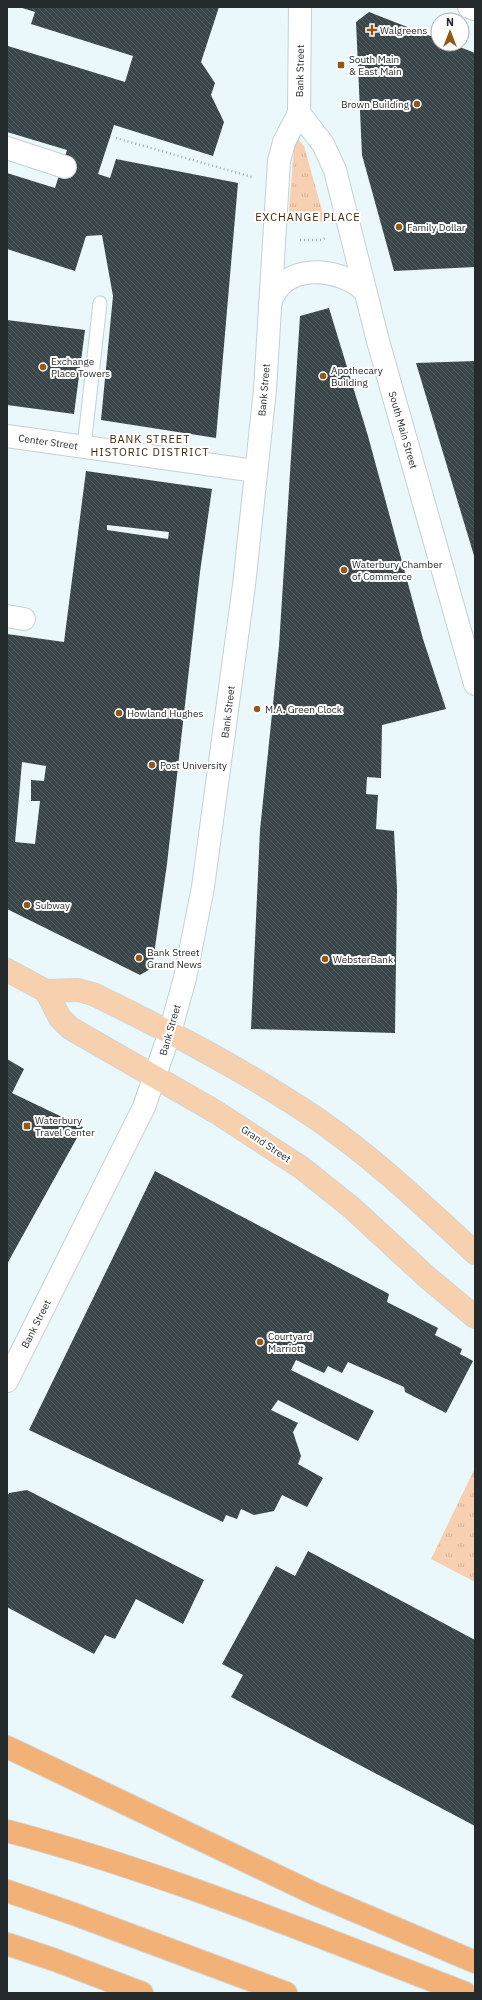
<svg xmlns="http://www.w3.org/2000/svg" width="482" height="2000" font-family="'IBM Plex Sans',sans-serif">
	<defs>
		<pattern id="grass-tufts" width="24" height="20" patternUnits="userSpaceOnUse"><rect width="24" height="20" fill="#f6d0b0"/><path d="M3 7l-1-3M5 7V3M7 7l1-3M15 17l-1-3M17 17v-4M19 17l1-3" fill="none" stroke="#d3b398"/></pattern>
		<pattern id="building-back-hatch" width="6" height="6" patternUnits="userSpaceOnUse"><rect width="6" height="6" fill="#3a4649"/><path d="M-1 5l2 2M0 0l6 6M5-1l2 2" fill="none" stroke="#545e61"/></pattern>
	</defs>
	<rect width="100%" height="100%" fill="#eaf8fc"/>
	<g fill="url(#grass-tufts)">
		<path d="M295,136L304,146L325,221L315,223L288,222Z"/>
		<path d="M475,1468V1582L431,1559Z"/>
	</g>
	<g fill="url(#building-back-hatch)" fill-rule="evenodd">
		<path d="M19,7H219L201,62L215,83L211,95L224,122L213,156L114,125L98,174L110,178L116,159L238,183L216,438L101,420L113,296L102,235L86,236L75,271L7,249V173L55,188L67,150L7,132L8,46L125,82L133,56L31,24L35,12Z"/>
		<path d="M369,12L438,39V44H452L475,53V267L394,271L362,155L356,22Z"/>
		<path d="M329,308L368,436L423,639L446,709L382,725L381,778L367,777L366,794L378,795L376,829L394,831L397,889L395,1033L251,1029L260,830L279,646L300,316Z"/>
		<path d="M7,320L85,330L74,414L7,405Z"/>
		<path d="M475,361V559L416,363Z"/>
		<path d="M86,471L212,489L200,572L167,864L152,968L140,975L7,909V634L64,642ZM107,525L169,532L168,539L107,530ZM22,762L46,766L44,781L31,780V801H40L35,844L15,842Z"/>
		<path d="M7,1059L24,1069L12,1093L83,1127L7,1264Z"/>
		<path d="M155,1171L389,1294L387,1302L438,1328L435,1335L462,1349L460,1354L473,1361L446,1413L405,1392L404,1387L348,1362L342,1373L328,1366L324,1373L296,1360L291,1370L374,1411L358,1441L278,1400L271,1410L298,1423L293,1432L301,1456L298,1464L323,1478L307,1507L282,1495L274,1511L254,1515L241,1509L237,1519L226,1515L223,1522L29,1430Z"/>
		<path d="M27,1490L204,1580L183,1624L136,1599L115,1639L105,1635L94,1654L7,1607V1497L9,1493Z"/>
		<path d="M308,1551L475,1640V1826L231,1697L243,1675L222,1664L276,1566L295,1576Z"/>
	</g>
	<g fill="none" stroke-linecap="round" stroke-linejoin="round">
		<defs>
			<path id="lane" d="M84,447L100,303"/>
			<g id="street">
				<path d="M7,148L65,167"/>
				<path d="M7,436L256,471"/>
				<path d="M7,616L24,619"/>
			</g>
			<g id="secondary">
				<path d="M469,7L475,9"/>
				<path d="M299,113L323,144L335,170L378,341L475,684"/>
				<path d="M270,304C282,262 339,266 365,291"/>
				<path d="M7,1381L144,1107L170,1032L185,978L203,887L244,585L265,390L279,161L284,142L299,113L300,7"/>
			</g>
			<g id="primary">
				<path d="M7,970L46,991L78,990L93,994C171,1032 248,1072 320,1121C376,1160 425,1207 475,1253"/>
				<path d="M46,991L60,1018L70,1028L216,1112L302,1168L352,1208L428,1278L475,1317"/>
			</g>
			<g id="highway">
				<path d="M7,1747L315,1894L475,1962"/>
				<path d="M7,1831C164,1872 314,1935 465,1993"/>
				<path d="M7,1891L74,1914L286,1993"/>
				<path d="M7,1944L55,1960L142,1993"/>
			</g>
		</defs>
		<use href="#lane" stroke="#c3d1d4" stroke-width="15"/>
		<use href="#street" stroke="#c3d1d4" stroke-width="24"/>
		<use href="#secondary" stroke="#c3d1d4" stroke-width="24"/>
		<use href="#primary" stroke="#d3d5d5" stroke-width="24"/>
		<use href="#highway" stroke="#d3d5d5" stroke-width="24"/>
		<g stroke="#a0abae" stroke-width="2.5" stroke-dasharray="1 3" stroke-linecap="butt">
			<path d="M116,138L252,177"/>
			<path d="M300,240H321L327,237"/>
		</g>
		<use href="#lane" stroke="#fff" stroke-width="13"/>
		<use href="#street" stroke="#fff" stroke-width="22"/>
		<use href="#secondary" stroke="#fff" stroke-width="22"/>
		<use href="#primary" stroke="#f7d0ad" stroke-width="22"/>
		<use href="#highway" stroke="#f2b176" stroke-width="22"/>
	</g>
	<g fill="#935817" stroke="#fff" stroke-width="1.5">
		<path d="M370 24h4v4h4v4h-4v4h-4v-4h-4v-4h4z"/>
		<rect x="337" y="61" width="8" height="8" rx="2"/>
		<circle cx="417" cy="104" r="4"/>
		<circle cx="399" cy="227" r="4"/>
		<circle cx="43" cy="367" r="4"/>
		<circle cx="323" cy="376" r="4"/>
		<circle cx="344" cy="570" r="4"/>
		<circle cx="257" cy="709" r="4"/>
		<circle cx="119" cy="713" r="4"/>
		<circle cx="152" cy="765" r="4"/>
		<circle cx="27" cy="905" r="4"/>
		<circle cx="139" cy="958" r="4"/>
		<circle cx="325" cy="959" r="4"/>
		<rect x="23" y="1122" width="8" height="8" rx="2"/>
		<circle cx="260" cy="1342" r="4"/>
	</g>
	<g text-anchor="middle" dominant-baseline="central" stroke-width="4" stroke-linejoin="round" paint-order="stroke">
		<g font-size="10" fill="#252b2c" stroke="#fff" text-anchor="start">
			<text x="380" y="30">Walgreens</text>
			<text x="349" y="59">South Main<tspan x="349" dy="12">&amp; East Main</tspan></text>
			<text x="409" y="104" text-anchor="end">Brown Building</text>
			<text x="407" y="227">Family Dollar</text>
			<text x="51" y="361">Exchange<tspan x="51" dy="12">Place Towers</tspan></text>
			<text x="331" y="370">Apothecary<tspan x="331" dy="12">Building</tspan></text>
			<text x="352" y="564">Waterbury Chamber<tspan x="352" dy="12">of Commerce</tspan></text>
			<text x="265" y="709">M.A. Green Clock</text>
			<text x="127" y="713">Howland Hughes</text>
			<text x="160" y="765">Post University</text>
			<text x="35" y="905">Subway</text>
			<text x="147" y="952">Bank Street<tspan x="147" dy="12">Grand News</tspan></text>
			<text x="333" y="959">WebsterBank</text>
			<text x="35" y="1120">Waterbury<tspan x="35" dy="12">Travel Center</tspan></text>
			<text x="268" y="1336">Courtyard<tspan x="268" dy="12">Marriott</tspan></text>
		</g>
		<g font-size="10" fill="#252b2c" stroke="#fff">
			<text transform="translate(300 71) rotate(-89)">Bank Street</text>
			<text transform="translate(264 390) rotate(-85)">Bank Street</text>
			<text transform="translate(403 430) rotate(74)">South Main Street</text>
			<text transform="translate(48 442) rotate(8)">Center Street</text>
			<text transform="translate(228 712) rotate(-83)">Bank Street</text>
			<text transform="translate(170 1030) rotate(-74)">Bank Street</text>
			<text transform="translate(266 1144) rotate(34)">Grand Street</text>
			<text transform="translate(36 1324) rotate(-63)">Bank Street</text>
		</g>
		<g font-size="11" letter-spacing="1" fill="#432608" stroke="#fff">
			<text x="308" y="217">EXCHANGE PLACE</text>
			<text x="150" y="439">BANK STREET<tspan x="150" dy="13">HISTORIC DISTRICT</tspan></text>
		</g>
	</g>
	<rect width="482" height="2000" fill="none" stroke="#252b2c" stroke-width="16"/>
	<g transform="translate(450 32)"><circle r="19" fill="#ffffff" stroke="#a8aaab"/>
	<path d="M0-3L7 15L0 10L-7 15Z" fill="#935817"/>
	<text y="-6" font-size="11" font-weight="bold" text-anchor="middle" fill="#252b2c">N</text>
	</g>
</svg>
